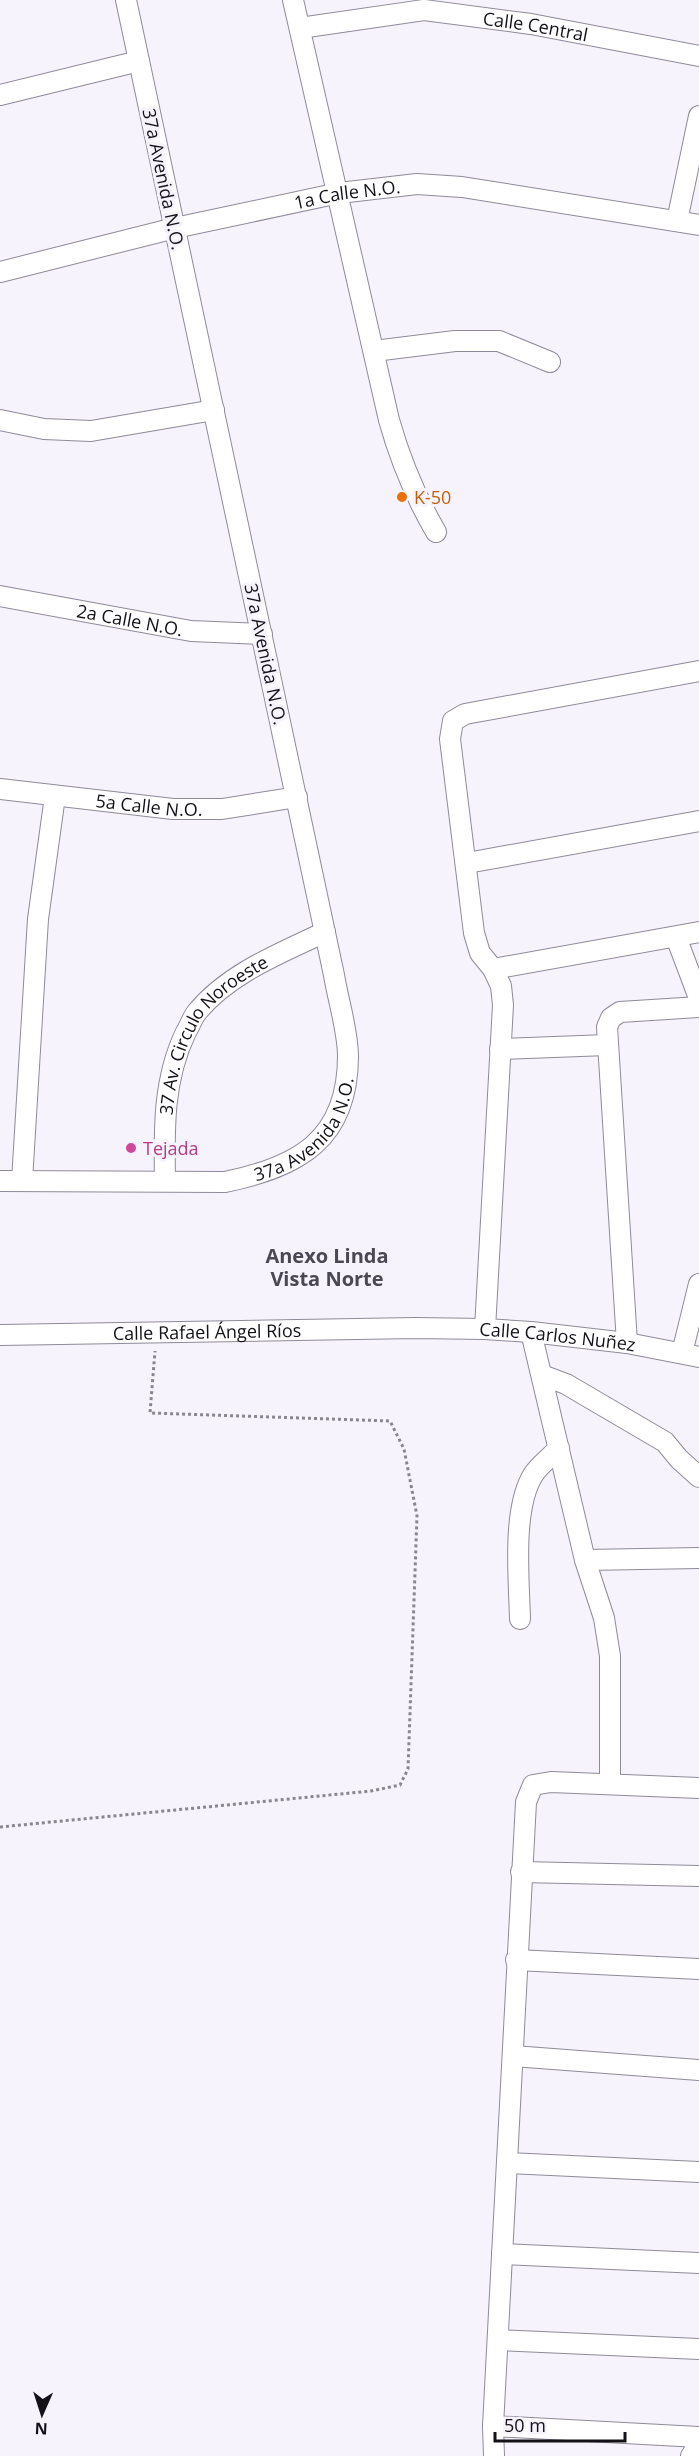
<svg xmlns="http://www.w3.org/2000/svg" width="699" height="2456" font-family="'Open Sans',sans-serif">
	<rect width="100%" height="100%" fill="#f6f3fd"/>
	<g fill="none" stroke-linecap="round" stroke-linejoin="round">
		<defs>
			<g id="minor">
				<path d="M293,0L389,420C400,459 415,496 436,532"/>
				<path id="s1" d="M300,28L424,10L531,24L699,56"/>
				<path d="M0,95L139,61"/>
				<path d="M677,221L699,116"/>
				<path id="s2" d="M0,272L175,228L339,193L417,184L462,187L699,225"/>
				<path d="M374,351L455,341H499L550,362"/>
				<path d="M0,420L44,429L91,431L214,410"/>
				<path id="s3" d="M0,596L191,631L262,634"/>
				<path id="s4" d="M0,789L173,809H222L297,797"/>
				<path d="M467,863L699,821"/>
				<path d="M676,937L699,998"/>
				<path d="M493,969L699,932"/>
				<path d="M500,1049L607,1045"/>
				<path id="s5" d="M0,1181L225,1182C298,1167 348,1140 348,1056C348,1031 338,1000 334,975L126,0"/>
				<path d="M22,1181L38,919L55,796"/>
				<path id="s6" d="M165,1181C164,1130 163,1079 186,1032C190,1026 192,1018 197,1012C229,973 281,953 325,932"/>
				<path d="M485,1329L503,1005L501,986L493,969L480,953L474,933L450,739L453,721L465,714L699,671"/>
				<path d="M531,1332L585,1560L604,1618L610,1656V1783"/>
				<path id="s7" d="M0,1335L415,1328L485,1329L531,1332L627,1343L699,1357"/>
				<path d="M627,1343L607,1027L611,1018L620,1012L699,1007"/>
				<path d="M682,1353L699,1284"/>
				<path d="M542,1375L566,1384L665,1442L679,1459L699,1477"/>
				<path d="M585,1560L699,1558"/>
				<path d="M520,1619C519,1579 512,1509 533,1475C539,1465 551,1457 559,1448"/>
				<path d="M521,1872L699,1876"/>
				<path d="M516,1960L699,1969"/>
				<path d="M513,2056L699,2070"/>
				<path d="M507,2163L699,2172"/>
				<path d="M502,2254L699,2263"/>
				<path d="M498,2340L699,2349"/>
				<path d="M493,2426L699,2437"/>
				<path d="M494,2456L493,2426L526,1802L533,1785L551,1782L699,1788"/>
				<path d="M691,2456L699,2444"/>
			</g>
		</defs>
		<use href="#minor" stroke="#8f8a99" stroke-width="22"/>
		<path stroke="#89868e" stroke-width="3" stroke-dasharray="3 3" stroke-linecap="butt" d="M0,1827L371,1791L400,1785L408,1769L417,1516L404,1449L390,1421L150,1413L155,1351"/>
		<use href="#minor" stroke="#fff" stroke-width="20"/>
	</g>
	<circle fill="#e8710a" stroke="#f6f3fd" stroke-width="2" cx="402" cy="497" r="6"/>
	<circle fill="#d1479c" stroke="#f6f3fd" stroke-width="2" cx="131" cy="1148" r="6"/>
	<g text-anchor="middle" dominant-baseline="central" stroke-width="6" stroke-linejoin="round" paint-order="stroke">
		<g font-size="18" fill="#141218" stroke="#f6f3fd">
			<text stroke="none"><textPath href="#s1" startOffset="238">Calle Central</textPath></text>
			<text transform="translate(164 179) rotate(78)">37a Avenida N.O.</text>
			<text stroke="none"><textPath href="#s2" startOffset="356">1a Calle N.O.</textPath></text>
			<text stroke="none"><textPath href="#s3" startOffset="132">2a Calle N.O.</textPath></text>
			<text transform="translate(266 654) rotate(78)">37a Avenida N.O.</text>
			<text stroke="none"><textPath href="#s4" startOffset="150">5a Calle N.O.</textPath></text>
			<text stroke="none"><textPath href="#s6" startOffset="164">37 Av. Circulo Noroeste</textPath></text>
			<text stroke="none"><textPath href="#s5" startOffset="327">37a Avenida N.O.</textPath></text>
			<text stroke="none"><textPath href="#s7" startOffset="207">Calle Rafael Ángel Ríos</textPath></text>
			<text stroke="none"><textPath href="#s7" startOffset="558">Calle Carlos Nuñez</textPath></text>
		</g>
		<g font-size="18" fill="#c56008" stroke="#f6f3fd" text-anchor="start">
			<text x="414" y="497">K-50</text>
		</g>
		<g font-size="18" fill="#b23c85" stroke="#f6f3fd" text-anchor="start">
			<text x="143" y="1148">Tejada</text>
		</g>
		<g font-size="20" font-weight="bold" fill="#4c4754" stroke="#f6f3fd">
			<text x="327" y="1255">Anexo Linda<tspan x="327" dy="23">Vista Norte</tspan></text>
		</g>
	</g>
	<g transform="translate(42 2414) rotate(183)" stroke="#f6f3fd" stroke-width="4.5" paint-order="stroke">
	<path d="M0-4.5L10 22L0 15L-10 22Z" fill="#141218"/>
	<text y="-9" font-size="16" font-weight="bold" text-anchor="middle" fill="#141218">N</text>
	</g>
	<path d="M495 2432v9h130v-9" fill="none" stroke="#141218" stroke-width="3"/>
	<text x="504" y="2432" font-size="18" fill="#141218" stroke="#f6f3fd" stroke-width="4.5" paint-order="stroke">50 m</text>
</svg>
